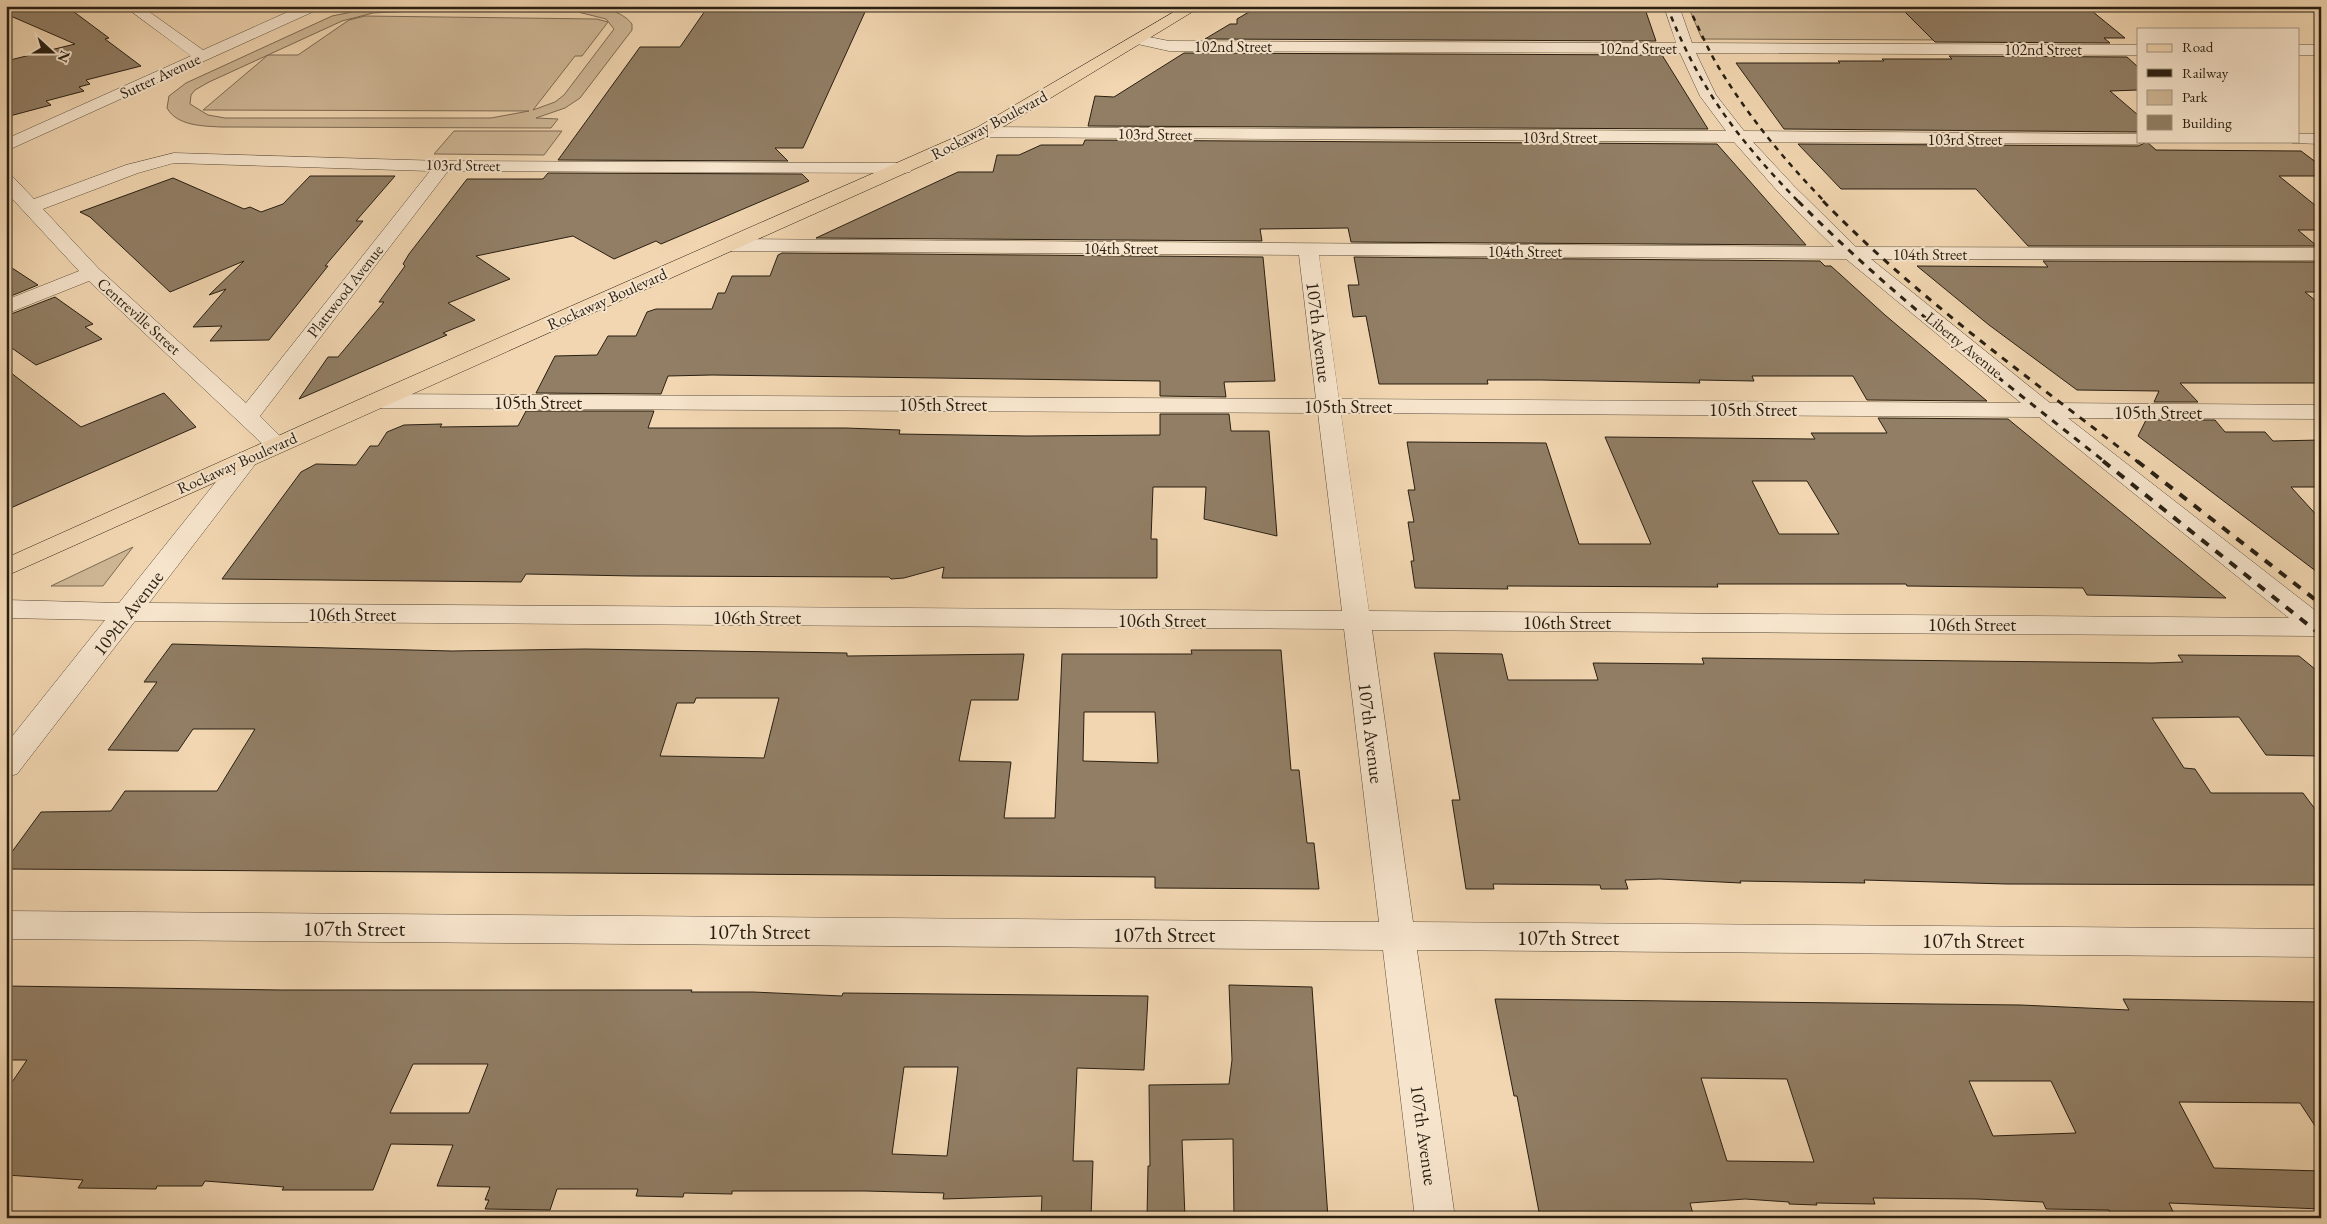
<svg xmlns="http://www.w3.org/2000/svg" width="2327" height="1224" font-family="'EB Garamond',serif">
	<rect width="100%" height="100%" fill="#f1d6b1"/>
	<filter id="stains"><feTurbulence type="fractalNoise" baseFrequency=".004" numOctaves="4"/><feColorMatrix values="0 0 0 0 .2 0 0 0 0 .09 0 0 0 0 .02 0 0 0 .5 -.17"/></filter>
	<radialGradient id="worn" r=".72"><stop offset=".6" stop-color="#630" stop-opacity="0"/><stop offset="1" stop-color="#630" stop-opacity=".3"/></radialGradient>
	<g fill="#cfb796" stroke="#7c6b54" fill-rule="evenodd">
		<path d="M382,6H586C603,8 621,10 632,24V30L580,98L565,108L536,118L558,119L551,128L221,127C203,126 177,126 167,108L169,96L186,83L332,16ZM412,11L578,12L606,19L614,29L564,95L555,102L533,110L575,56H582L608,22L597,19L365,16L349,20L298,55H268L342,21L373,13ZM268,55L203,110L529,111L491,118H225L208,115L190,104L191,95L195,90L209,82Z"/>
		<path d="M1688,6H1899L1904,11H1927L1950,40L1702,39Z"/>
		<path d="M454,131H562L544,155L434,154Z"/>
		<path d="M133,547L103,586H51Z"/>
	</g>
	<g fill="#917e65" stroke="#291f12" fill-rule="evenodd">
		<path d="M6,6H66L109,38L105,39L141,66L86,80L90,84L79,87L84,91L46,101L51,105L6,117V61L75,44L6,14Z"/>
		<path d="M1469,6H1644L1656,41L1205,39L1230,24H1237V19L1254,9L1471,10Z"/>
		<path d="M1899,6L2087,7L2125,38H2104L2110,43L1935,42Z"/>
		<path d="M811,7H842L840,12H865L803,148H775L788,161L558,160L640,47H680L707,8Z"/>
		<path d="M1184,53L1662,55L1708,129L1088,126L1095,96L1114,97Z"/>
		<path d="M1949,56L2127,57L2138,67V90L2110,91L2138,115V132L1784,129L1736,63H1840L1838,61H1884L1882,59H1952Z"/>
		<path d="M1085,140L1717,144L1806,245L1351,242L1348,228L1260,229L1262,241L816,238L958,172H993L997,155H1019L1041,145H1083Z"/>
		<path d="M2147,142L2156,150L2301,151L2321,166V176H2279L2321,210V230H2298L2317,246H2028L1976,189H1841L1798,144L2138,146Z"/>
		<path d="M548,173L802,174L809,181L661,244L656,241L614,259L573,236L476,256L510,279L448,303L475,320L443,333L447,335L299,399L328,357H338L384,302H379L405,266L403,264L409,254L467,179H543Z"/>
		<path d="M310,176H395L356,221H363L325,266H328L269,340L210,341L222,326L193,327L226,289L209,295L244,261L170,292L90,217L80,212L173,178L244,209L250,207L261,212L283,204Z"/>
		<path d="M782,253L1263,257L1275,381L1224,382L1226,397L1160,396V381L712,375L668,376L661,394L536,393L555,356L597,355L608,336H636L647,312L656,309H712L718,293H725L732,276H770L778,255Z"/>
		<path d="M1354,257L1820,261L1825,266H1831L1885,315L1987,401L1867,400L1853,376H1752L1754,381L1699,380L1700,383L1541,380H1487L1488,384H1379L1366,316L1353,317L1348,285H1359Z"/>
		<path d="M2043,261L2321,262V292H2305L2321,305V383H2180L2198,402H2154L2159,391L2077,390L1989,325L1917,266L2048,267Z"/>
		<path d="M6,264L38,285L6,298Z"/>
		<path d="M55,297L93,324L85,327L102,339L36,365L6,344V316Z"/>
		<path d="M6,369L81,427L164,393L196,427L6,510Z"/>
		<path d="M526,411H654L648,428H846L900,430L899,434L1026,436L1160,435V414H1229L1231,431H1269L1277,536L1204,519L1206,487H1153L1151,539H1157V578H942L944,567L904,578L891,579L889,577L635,576L526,574L521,582L222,579L301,472L316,464L356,465L370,446H378L387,432L404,425L442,424L440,427L518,426Z"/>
		<path d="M1878,418L2008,419L2226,598L2087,595L2083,588L1907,586L1906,584H1717L1718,587L1507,586L1508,589L1415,588L1411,561H1414L1408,522H1414L1408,490H1415L1407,442L1546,443L1579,544H1651L1605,437L1815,439L1811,433H1887ZM1752,481H1807L1839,534H1779Z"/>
		<path d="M2146,420H2215L2225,432H2265L2273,441L2321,440V487H2291L2321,520V575L2138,436Z"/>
		<path d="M172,644L452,651L585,649L847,653V656L1024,654L1018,700H971L959,761L1011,762L1004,818H1055L1062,654H1192L1191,650H1281L1291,770H1299L1307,843H1314L1319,889L1155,888V877L6,869V860L41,812L111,811L125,791H217L255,729H193L178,751L108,750L157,682H144ZM696,698H779L764,758L660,756L677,703H694ZM1084,712H1155L1158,763L1083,761Z"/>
		<path d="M1434,653L1502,654L1508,680H1598L1593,663L1704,664L1702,658L2152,663L2183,662L2178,655L2299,656L2321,674V756L2266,755L2239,717L2152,718L2184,768L2195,769L2211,793H2303L2321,817V885L2007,884L1864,880L1865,883L1740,881L1741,883L1660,879L1625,880L1628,889H1601L1600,885L1493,884L1494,889H1466L1452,800H1460Z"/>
		<path d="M1229,985L1312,987L1328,1218H1234L1233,1139L1182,1140L1185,1218H1147L1148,1166H1150L1149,1085L1229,1084L1232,1060Z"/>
		<path d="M6,986L281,990H692L691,992H753L842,996L843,993L1148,996L1144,1070L1077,1068L1073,1161H1093L1091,1218H1041L1042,1196L943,1199L944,1193L865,1191H732V1194L684,1193L683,1197L636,1196L638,1189H557L550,1210L485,1209L489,1200H485L490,1187L437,1186L453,1145L391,1144L373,1190H282L284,1187L205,1181L202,1186H157L156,1189L78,1188L83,1180L6,1175V1091L27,1060H6ZM413,1064H488L469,1113H390ZM904,1067H958L947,1156L892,1154Z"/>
		<path d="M1495,999L2021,1005L2129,1010L2123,999L2321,1002V1135L2300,1103L2179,1102L2214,1168L2321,1171V1209L2169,1203L2175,1216L2111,1214L2109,1210L2046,1209L2043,1202L1977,1199L1873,1198L1875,1204L1816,1203L1817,1205L1789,1204V1202L1745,1199L1690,1203L1693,1214L1539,1212L1517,1096H1514ZM1701,1078L1787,1079L1814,1162L1727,1161ZM1969,1081H2051L2076,1133L1993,1136Z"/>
	</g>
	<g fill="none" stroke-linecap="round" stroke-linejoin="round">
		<defs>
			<g id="minor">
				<path d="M124,6H141L203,50L301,6H321L319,9L6,151V139L191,56Z"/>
				<path d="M1664,6H1679L1692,43L2138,45V55L1696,53L1716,95L1744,131L2138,134V141H2145L2138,144L1753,142L1794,186L1856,247L2321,248V260L1871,259L2050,403L2321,405V419L2068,418L2321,615V638L2314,636L1372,630L1413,922L2321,929V957L1417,950L1455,1218H1415L1383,950L6,939V911L1379,922L1344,629L135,621L17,774L6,777V744L105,620L6,618V600L119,603L239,453L248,451L257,453L260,458L149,603L1342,611L1318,413L375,408L367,406L363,401L367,396L375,394L1316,399L1299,255L730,251L723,249L720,245L723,241L730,239L1834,247L1780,194L1734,142L982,137L976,136L973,132L976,128L982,127L1726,131L1700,96L1680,53L1169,51L1133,43L1131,40L1133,37L1139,35L1169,41L1676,43ZM1319,255L1846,259L2021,403L1339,399ZM1341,413L2039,417L2289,618L1369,611Z"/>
				<rect x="2298" y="45" width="23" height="10"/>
				<path d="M2298,134H2321V144L2292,143L2291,141H2298Z"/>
				<path d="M174,153L443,161L904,163L910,164L913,168L910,172L904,173L448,171L260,416L289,445L285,450L277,452L269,450L89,281L6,314V300L79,271L6,192V176L13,177L34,199L126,165ZM174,163L430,171L246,403L99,269L43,209L138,173Z"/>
			</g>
			<path id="major" d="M1184,6H1202L988,136L6,576V558L367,396L976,128Z"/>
		</defs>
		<use href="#minor" stroke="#5b4d3a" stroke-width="1"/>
		<use href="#major" stroke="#291f12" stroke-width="1"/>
		<use href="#minor" fill="#f6e4cc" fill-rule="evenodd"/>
		<use href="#major" fill="#f1d6b1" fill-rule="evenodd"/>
		<g stroke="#291f12" stroke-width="2.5" stroke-dasharray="5.5 5.5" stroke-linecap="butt">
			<path d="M1667,6C1698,87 1739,141 1799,202"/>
			<path d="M1688,6C1698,26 1707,48 1719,68C1749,117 1785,161 1825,202"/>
		</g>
		<g stroke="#291f12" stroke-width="3" stroke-dasharray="7 7" stroke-linecap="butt">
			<path d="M1798,201C1893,297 1999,378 2105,462"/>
			<path d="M1823,201C1918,299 2031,379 2138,462"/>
		</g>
		<g stroke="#291f12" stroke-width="4" stroke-dasharray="9 9" stroke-linecap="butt">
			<path d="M2103,461L2321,635"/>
			<path d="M2137,461L2321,604"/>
		</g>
	</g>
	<g text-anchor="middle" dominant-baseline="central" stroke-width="4" stroke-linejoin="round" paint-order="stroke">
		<g font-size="16" fill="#291f12" stroke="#f6e4cc">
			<text x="1233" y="46">102nd Street</text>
			<text x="1638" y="48">102nd Street</text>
			<text x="2043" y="49">102nd Street</text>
			<text transform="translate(160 76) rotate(-25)">Sutter Avenue</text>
			<text transform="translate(989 125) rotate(-28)">Rockaway Boulevard</text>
			<text transform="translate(1155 134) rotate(1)">103rd Street</text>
			<text x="1560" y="137">103rd Street</text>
			<text x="1965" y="139">103rd Street</text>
			<text transform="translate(463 165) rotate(1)">103rd Street</text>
			<text x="1121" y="248">104th Street</text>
			<text x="1525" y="251">104th Street</text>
			<text x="1930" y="254">104th Street</text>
			<text transform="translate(345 291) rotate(-52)">Plattwood Avenue</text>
			<text transform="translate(607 299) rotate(-24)">Rockaway Boulevard</text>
			<text transform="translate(139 316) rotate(42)">Centreville Street</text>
			<text transform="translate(1964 345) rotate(39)">Liberty Avenue</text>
			<text transform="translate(237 463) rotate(-24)">Rockaway Boulevard</text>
		</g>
		<g font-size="19" fill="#291f12" stroke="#f6e4cc">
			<text transform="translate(1319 332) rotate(83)">107th Avenue</text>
			<text x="538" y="402">105th Street</text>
			<text x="943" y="404">105th Street</text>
			<text x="1348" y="406">105th Street</text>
			<text x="1753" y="409">105th Street</text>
			<text x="2158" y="412">105th Street</text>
			<text transform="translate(128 613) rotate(-52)">109th Avenue</text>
			<text x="352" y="614">106th Street</text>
			<text x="757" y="617">106th Street</text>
			<text x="1162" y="620">106th Street</text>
			<text x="1567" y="622">106th Street</text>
			<text x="1972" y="624">106th Street</text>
			<text transform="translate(1371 733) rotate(83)">107th Avenue</text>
			<text transform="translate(1424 1135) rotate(82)">107th Avenue</text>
		</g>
		<g font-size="22" fill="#291f12" stroke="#f6e4cc">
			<text x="354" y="928">107th Street</text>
			<text x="759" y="931">107th Street</text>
			<text x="1164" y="934">107th Street</text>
			<text x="1568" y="937">107th Street</text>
			<text x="1973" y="940">107th Street</text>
		</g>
	</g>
	<rect width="2327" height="1224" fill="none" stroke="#f1d6b1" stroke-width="25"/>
	<rect x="8" y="8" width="2312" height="1209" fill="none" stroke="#291f12" stroke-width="2.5"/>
	<rect x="12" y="12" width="2302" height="1199" fill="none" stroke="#291f12"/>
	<rect x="2137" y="28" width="162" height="115" fill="#f6e4cc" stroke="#a49582"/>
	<rect x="2147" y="44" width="25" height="8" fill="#f1d6b1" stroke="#a49582"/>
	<text x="2182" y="52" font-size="15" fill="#291f12">Road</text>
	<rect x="2147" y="69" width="25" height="8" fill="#291f12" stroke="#a49582"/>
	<text x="2182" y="78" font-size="15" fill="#291f12">Railway</text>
	<rect x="2147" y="90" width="25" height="15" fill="#cfb796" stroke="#a49582"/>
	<text x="2182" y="102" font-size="15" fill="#291f12">Park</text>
	<rect x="2147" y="115" width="25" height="15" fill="#917e65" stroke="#a49582"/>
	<text x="2182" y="128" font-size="15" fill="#291f12">Building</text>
	<g transform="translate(52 52) rotate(111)" stroke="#f6e4cc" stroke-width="4" paint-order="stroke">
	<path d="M0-4L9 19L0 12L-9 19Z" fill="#291f12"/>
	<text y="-8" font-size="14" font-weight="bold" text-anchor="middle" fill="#291f12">N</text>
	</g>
	<rect width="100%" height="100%" filter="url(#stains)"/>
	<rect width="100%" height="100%" fill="url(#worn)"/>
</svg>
